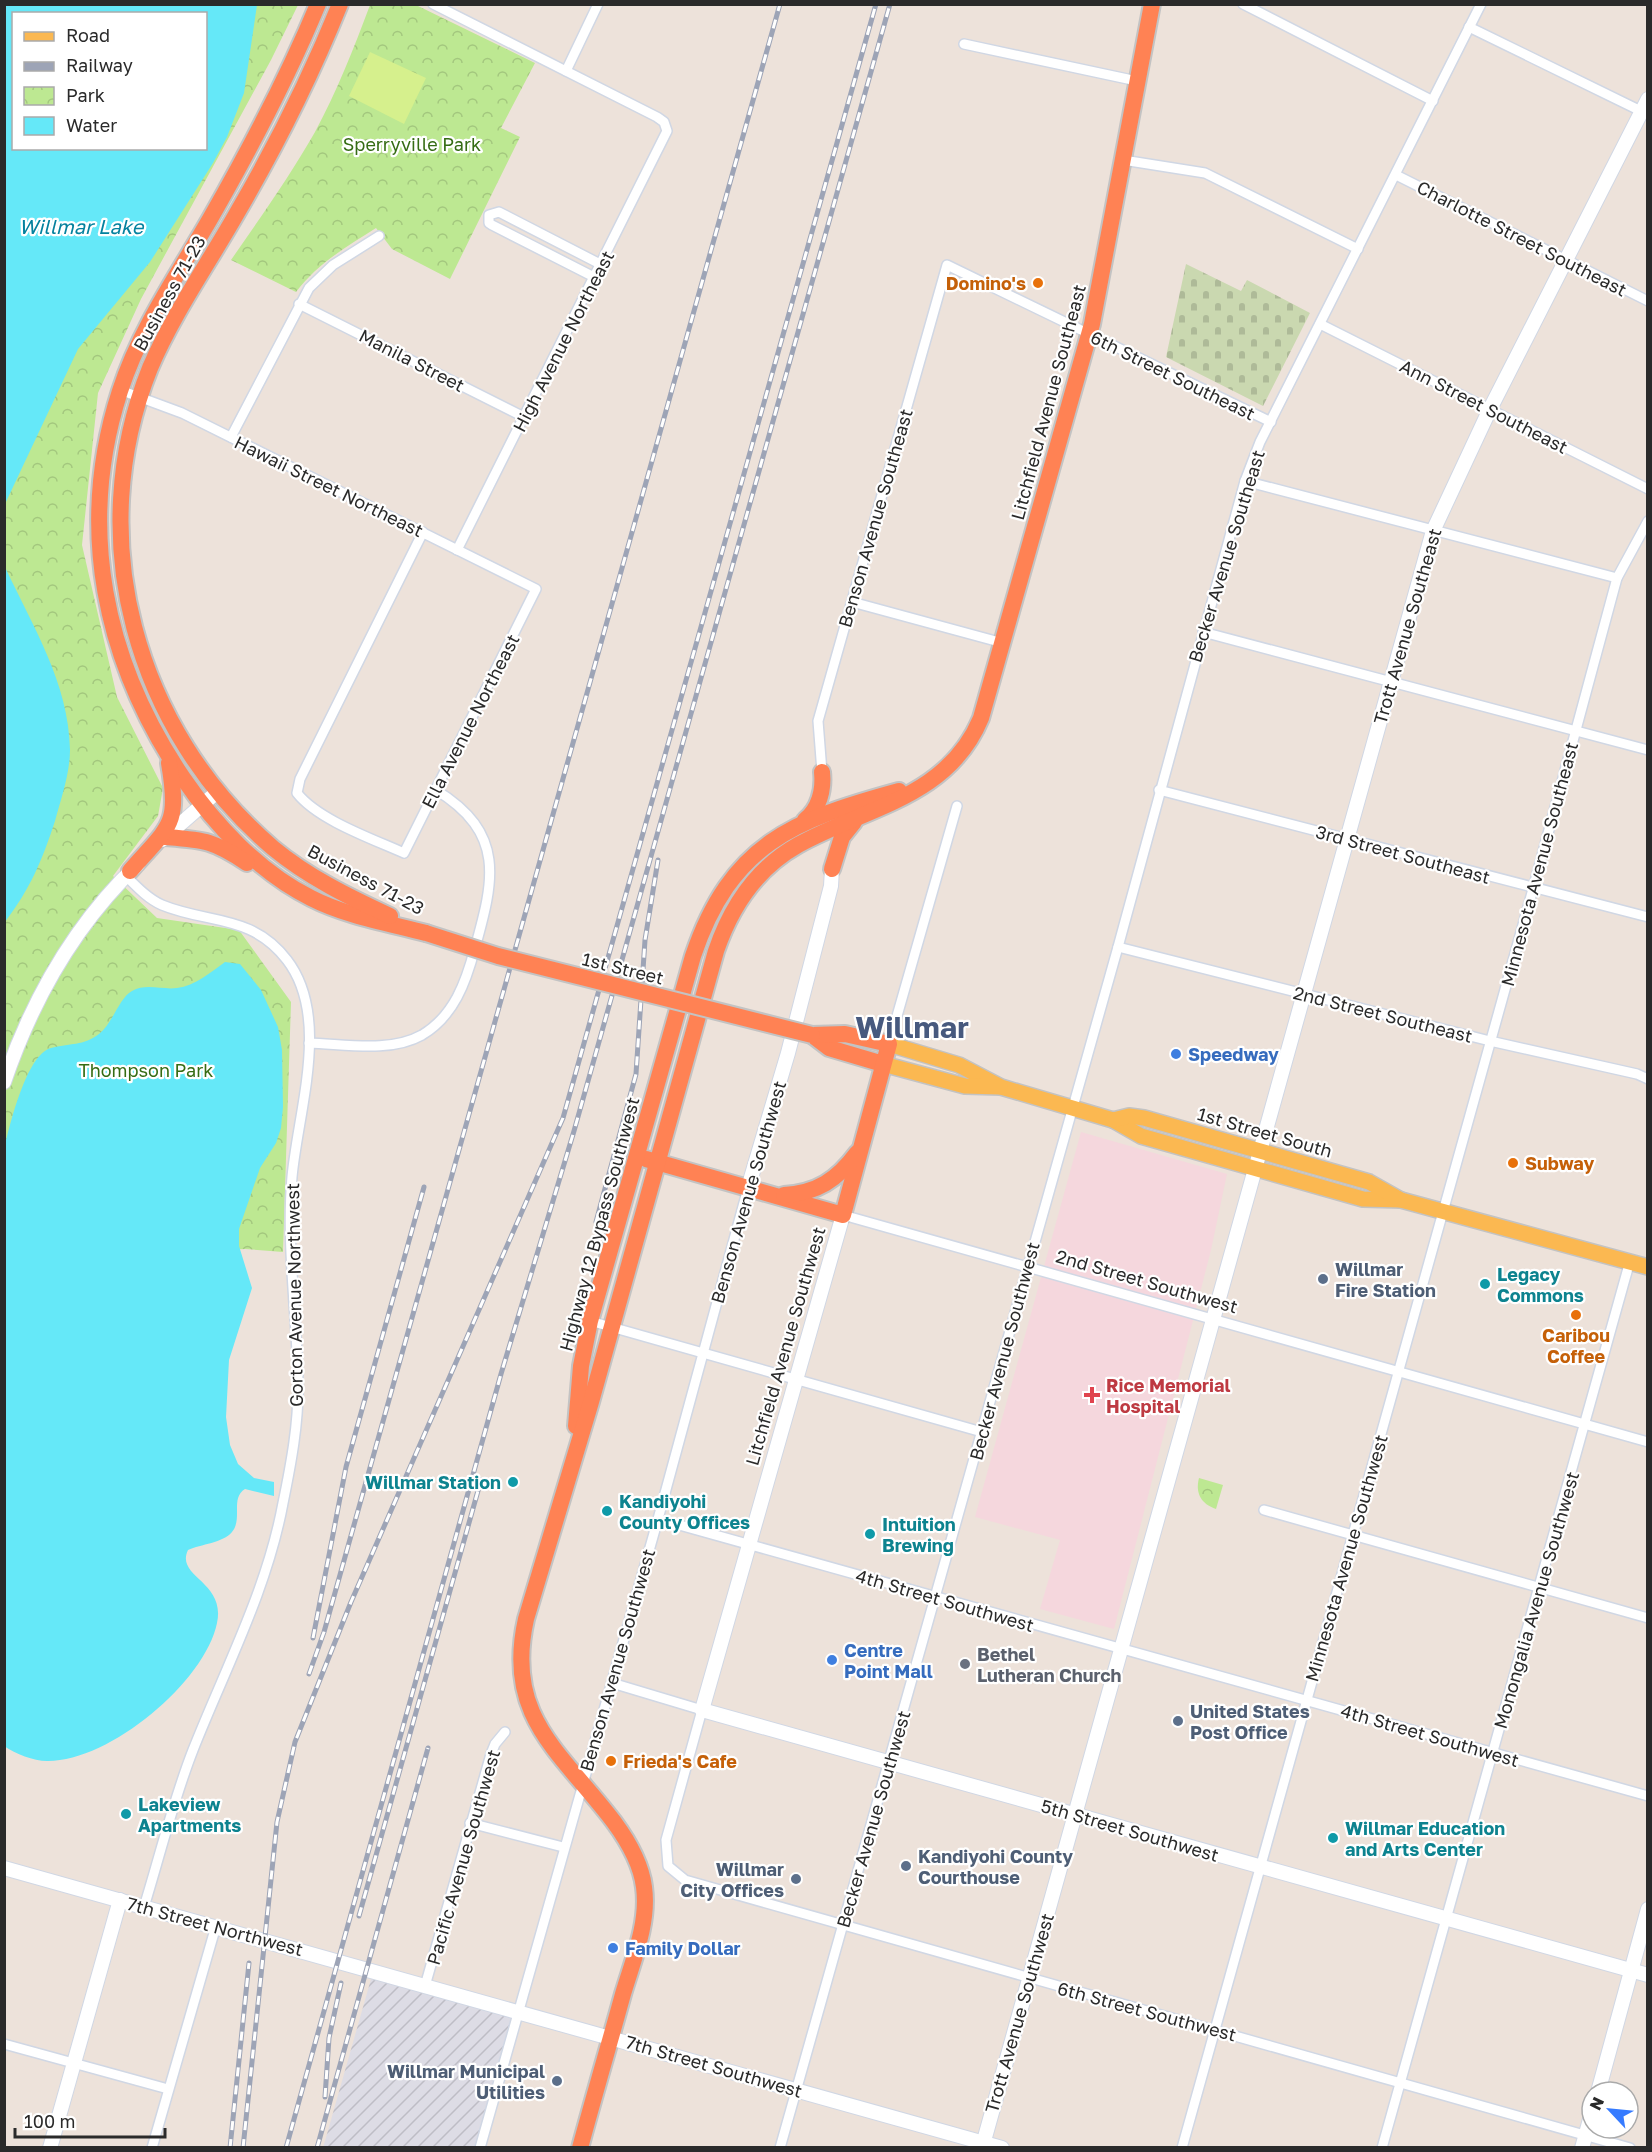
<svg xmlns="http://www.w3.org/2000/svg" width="1652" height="2152" font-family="'Golos Text',sans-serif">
	<defs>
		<pattern id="industrial-furrows" width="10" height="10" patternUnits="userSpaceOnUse" patternTransform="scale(1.5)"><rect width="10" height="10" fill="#dddce5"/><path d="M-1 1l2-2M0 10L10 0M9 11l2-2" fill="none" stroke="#bebdc5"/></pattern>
		<pattern id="cemetery-stones" width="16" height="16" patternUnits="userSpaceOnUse" patternTransform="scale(1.5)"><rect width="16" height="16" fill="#cad8b0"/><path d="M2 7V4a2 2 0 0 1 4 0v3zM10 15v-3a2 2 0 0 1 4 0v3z" fill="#aeba98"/></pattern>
		<pattern id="park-crowns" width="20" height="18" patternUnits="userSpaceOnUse" patternTransform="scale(1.5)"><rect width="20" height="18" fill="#bde892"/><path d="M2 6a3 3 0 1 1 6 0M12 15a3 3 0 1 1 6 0" fill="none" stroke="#a3c77e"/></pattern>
	</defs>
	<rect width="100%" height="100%" fill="#ede2da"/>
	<path fill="url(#industrial-furrows)" d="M371,1979L513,2016L478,2147L323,2148Z"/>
	<path fill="#f5d7dd" d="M1081,1132L1227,1174L1211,1250L1114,1629L1040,1609L1060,1540L975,1517Z"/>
	<path fill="url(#cemetery-stones)" d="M1186,264L1241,291L1247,280L1310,313L1263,406L1166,357Z"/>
	<g fill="url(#park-crowns)">
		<path d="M247,5H298L271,60L141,299L98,393L82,545L117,697L163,788L158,816L113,876L157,918L239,930L291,1002L283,1252L245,1249L5,1261V501L82,317L226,120Z"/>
		<path d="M370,5H416L535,63L501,128L520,137L450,279L392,249L376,228C346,247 317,264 296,292L231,260C260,218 290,176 315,132C337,91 354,48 370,5Z"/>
		<path d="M1199,1478L1223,1485L1216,1509C1201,1504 1195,1493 1199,1478Z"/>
	</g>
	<path fill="#d6f08d" d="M370,52L426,78L404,124L349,96Z"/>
	<g fill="#65e8f8" fill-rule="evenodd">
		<path d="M5,4L257,5L244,93L227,137L213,163L150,262L78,349L5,504ZM14,14H206V148H14Z"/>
		<path d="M5,567C32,625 69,683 70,750C70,773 61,799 55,821C42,861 30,889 5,922Z"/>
		<path d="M225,962L240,964L261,990L278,1027L282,1050L283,1107L281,1128L276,1143L260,1168L239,1229V1246L252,1288L229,1360L226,1417L230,1445L238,1464L254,1478L274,1482V1496L245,1489C230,1498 243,1519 232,1532C223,1543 201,1544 188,1550C175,1577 226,1581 217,1623C205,1682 109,1762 47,1761C33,1761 16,1754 4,1746V1149C10,1125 26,1055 51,1048C69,1043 84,1046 99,1034C113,1023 119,998 132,991C146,983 162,990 177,988C195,986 211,972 225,962Z"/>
	</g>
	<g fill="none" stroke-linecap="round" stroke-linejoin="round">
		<defs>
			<g id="street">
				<path d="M433,4L657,117L664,122L667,131L457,550"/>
				<path d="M1243,4L1433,101"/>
				<path d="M1469,27L1645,113"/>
				<path d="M964,44L1137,81"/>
				<path d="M566,71L598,4"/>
				<path d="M1123,160L1205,173L1358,249"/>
				<path d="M1396,175L1648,301"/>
				<path d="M596,278L492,225L489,223V215L499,212L602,265"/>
				<path d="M299,304L524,417"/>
				<path d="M1320,324L1648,489"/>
				<path d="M120,390L182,413L536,589L404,853C373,839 318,820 297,793L300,779L423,532"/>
				<path d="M231,437L309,288L333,265L379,236"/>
				<path d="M1245,481L1617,578"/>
				<path d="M852,602L1003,643"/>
				<path d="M1203,632L1648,750"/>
				<path d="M822,772L818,721L947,265L1271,422"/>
				<path d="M1159,790L1648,917"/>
				<path d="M125,875C136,886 148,899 162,905C208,924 252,914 287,960C331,1017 298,1111 292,1177C286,1244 297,1314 298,1381C299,1422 291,1464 283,1503C267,1590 225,1669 193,1750C173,1801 160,1855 144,1907"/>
				<path d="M1118,947L1490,1041L1637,1074L1648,1079"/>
				<path d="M309,1043C345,1044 390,1053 422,1035C454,1016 466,982 475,948C494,880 506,833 436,790"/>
				<path d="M889,1044L957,806"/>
				<path d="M843,1215L1648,1442"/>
				<path d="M590,1321L982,1432"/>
				<path d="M1264,1510L1648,1618"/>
				<path d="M658,1519L1648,1796"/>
				<path d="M612,1683L702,1710L666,1840L668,1866L685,1880L1630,2148"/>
				<path d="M470,1823L563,1847"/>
				<path d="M425,1986L491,1754L495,1744L505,1732"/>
				<path d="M4,2044L168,2089"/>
				<path d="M152,2148L216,1926"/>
				<path d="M480,2148L658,1519L748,1188"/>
				<path d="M780,2148L1118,947L1245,481L1260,442L1481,4"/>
				<path d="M1182,2148L1533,889L1617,578L1648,521"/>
				<path d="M1382,2148L1630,1261"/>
			</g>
			<g id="secondary">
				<path d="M162,840L217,792"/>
				<path d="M4,1082C32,1000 75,924 138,864"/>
				<path d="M748,1188L788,1053L831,886L832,869"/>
				<path d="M843,1215L702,1710L1648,1975"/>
				<path d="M4,1868L1002,2148"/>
				<path d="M1598,2092L1648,1909"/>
				<path d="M50,2148L120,1900"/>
				<path d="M982,2148L1433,531L1490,409L1648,99"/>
				<path d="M1582,2148L1592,2112"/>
			</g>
			<g id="primary">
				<path d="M889,1044L959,1065L1001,1087L1113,1120L1141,1136L1363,1199L1401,1200"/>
				<path d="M883,1064L965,1086L1000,1087"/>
				<path d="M1113,1120L1129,1116L1144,1118L1369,1182L1401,1200L1648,1267"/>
			</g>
			<g id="highway">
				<path d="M318,4C287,79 250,149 210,219C177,276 140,329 120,391C76,527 104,661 183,778C215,825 259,872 311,898C346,916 388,923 426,933"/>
				<path d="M340,4C311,76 276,146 237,213C208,264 173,314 150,368C82,538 135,730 273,848C308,877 349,897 390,916"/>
				<path d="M805,820C819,809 824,790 822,772"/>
				<path d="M165,837C204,840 213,840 247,863"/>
				<path d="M832,869L842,837L854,822"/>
				<path d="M130,871C170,825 180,826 169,763"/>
				<path d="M812,1035L829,1048L883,1064"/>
				<path d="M646,1159L843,1215L889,1044L845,1034L812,1035"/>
				<path d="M784,1195C817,1193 837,1180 857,1153"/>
				<path d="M576,1426L581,1366L590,1321L693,956C731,844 793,820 899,791"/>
				<path d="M580,2148C594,2096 609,2045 623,1994C633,1960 649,1923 644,1887C641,1863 628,1841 614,1822C561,1752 504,1717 526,1619L591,1402L716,951C731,907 757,868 798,845C866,807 948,798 981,718L1092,324L1152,4"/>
			</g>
		</defs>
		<use href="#street" stroke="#d0d7e4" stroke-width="12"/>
		<use href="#secondary" stroke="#d0d7e4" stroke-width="16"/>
		<use href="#primary" stroke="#c3c3c3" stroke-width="18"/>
		<use href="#highway" stroke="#c3c3c3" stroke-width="20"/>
		<use href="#street" stroke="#fff" stroke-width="9"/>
		<use href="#secondary" stroke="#fff" stroke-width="14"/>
		<use href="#primary" stroke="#fbb851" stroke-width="15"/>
		<use href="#highway" stroke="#ff8254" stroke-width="16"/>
		<defs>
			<g id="rail">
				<path d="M596,1222L636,1074L645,940L658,860"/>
				<path d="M313,1638L346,1467L424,1187"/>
				<path d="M309,1674L324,1632L780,4"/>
				<path d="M359,1916L481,1480"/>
				<path d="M325,2097L329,2038L341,1983"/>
				<path d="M230,2148L249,1963"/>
				<path d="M243,2148L277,1822L295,1742L351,1602L563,1118L876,4"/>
				<path d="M286,2148L501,1374L574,1131L890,4"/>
				<path d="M317,2148L428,1748"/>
			</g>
		</defs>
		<use href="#rail" stroke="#9da4b6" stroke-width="5"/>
		<use href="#rail" stroke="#fff" stroke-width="3" stroke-dasharray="9" stroke-linecap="butt"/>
		<defs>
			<path id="highway-bridge" d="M426,933L498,956L812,1035"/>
		</defs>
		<use href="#highway-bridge" stroke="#c3c3c3" stroke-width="20" stroke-linecap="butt"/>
		<use href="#highway-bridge" stroke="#ff8254" stroke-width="16"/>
	</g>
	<g fill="#e8710a" stroke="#fff" stroke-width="2">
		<circle cx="1038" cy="283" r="6"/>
		<circle cx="1513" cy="1163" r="6"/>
		<circle cx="1576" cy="1315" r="6"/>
		<circle cx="611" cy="1761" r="6"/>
	</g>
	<g fill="#3f7fe0" stroke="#fff" stroke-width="2">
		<circle cx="1176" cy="1054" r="6"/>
		<circle cx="832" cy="1660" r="6"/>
		<circle cx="613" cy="1948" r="6"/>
	</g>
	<g fill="#5c6f8a" stroke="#fff" stroke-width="2">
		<circle cx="1323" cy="1279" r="6"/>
		<circle cx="1178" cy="1721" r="6"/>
		<circle cx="906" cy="1866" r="6"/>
		<circle cx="796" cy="1879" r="6"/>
		<circle cx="557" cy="2081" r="6"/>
	</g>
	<g fill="#0f9aa8" stroke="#fff" stroke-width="2">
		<circle cx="1485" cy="1284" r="6"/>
		<circle cx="513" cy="1482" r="6"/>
		<circle cx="607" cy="1511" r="6"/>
		<circle cx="870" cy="1534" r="6"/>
		<circle cx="126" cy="1814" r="6"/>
		<circle cx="1333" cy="1838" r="6"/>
	</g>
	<path fill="#e0444e" stroke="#fff" stroke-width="2" d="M1089 1386h6v6h6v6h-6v6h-6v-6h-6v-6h6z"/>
	<circle fill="#6b7280" stroke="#fff" stroke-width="2" cx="965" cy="1664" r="6"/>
	<g text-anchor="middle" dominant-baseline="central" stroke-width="4.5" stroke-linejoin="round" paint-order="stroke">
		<g font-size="18" fill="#356c14" stroke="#fff">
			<text x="412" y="144">Sperryville Park</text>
			<text x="146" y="1070">Thompson Park</text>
		</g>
		<g font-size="18" fill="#2a2a2a" stroke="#fff">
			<text transform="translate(1522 238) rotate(27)">Charlotte Street Southeast</text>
			<text transform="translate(169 293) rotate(-61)">Business 71-23</text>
			<text transform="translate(563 341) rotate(-63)">High Avenue Northeast</text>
			<text transform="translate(412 360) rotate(27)">Manila Street</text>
			<text transform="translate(1173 375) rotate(26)">6th Street Southeast</text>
			<text transform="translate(1048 402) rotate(-75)">Litchfield Avenue Southeast</text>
			<text transform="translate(1484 406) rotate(27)">Ann Street Southeast</text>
			<text transform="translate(329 486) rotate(26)">Hawaii Street Northeast</text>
			<text transform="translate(875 518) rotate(-74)">Benson Avenue Southeast</text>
			<text transform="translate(1226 556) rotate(-73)">Becker Avenue Southeast</text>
			<text transform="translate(1407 626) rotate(-74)">Trott Avenue Southeast</text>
			<text transform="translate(470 721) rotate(-63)">Ella Avenue Northeast</text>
			<text transform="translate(1403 854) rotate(15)">3rd Street Southeast</text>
			<text transform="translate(1539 864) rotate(-75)">Minnesota Avenue Southeast</text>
			<text transform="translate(366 879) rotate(28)">Business 71-23</text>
			<text transform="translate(623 968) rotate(14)">1st Street</text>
			<text transform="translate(1383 1014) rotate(14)">2nd Street Southeast</text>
			<text transform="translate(1265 1132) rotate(16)">1st Street South</text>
			<text transform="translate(748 1192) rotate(-74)">Benson Avenue Southwest</text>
			<text transform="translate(599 1224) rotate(-75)">Highway 12 Bypass Southwest</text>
			<text transform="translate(1147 1281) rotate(16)">2nd Street Southwest</text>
			<text transform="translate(294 1295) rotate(-91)">Gorton Avenue Northwest</text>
			<text transform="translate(785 1346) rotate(-74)">Litchfield Avenue Southwest</text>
			<text transform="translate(1004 1351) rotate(-75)">Becker Avenue Southwest</text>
			<text transform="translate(1346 1558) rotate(-74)">Minnesota Avenue Southwest</text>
			<text transform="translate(945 1600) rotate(16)">4th Street Southwest</text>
			<text transform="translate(1536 1600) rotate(-74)">Monongalia Avenue Southwest</text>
			<text transform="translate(617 1660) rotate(-74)">Benson Avenue Southwest</text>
			<text transform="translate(1430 1735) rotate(16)">4th Street Southwest</text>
			<text transform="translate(873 1819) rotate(-74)">Becker Avenue Southwest</text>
			<text transform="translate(1130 1830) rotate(16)">5th Street Southwest</text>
			<text transform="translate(463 1857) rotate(-74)">Pacific Avenue Southwest</text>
			<text transform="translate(215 1926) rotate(15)">7th Street Northwest</text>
			<text transform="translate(1147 2011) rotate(15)">6th Street Southwest</text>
			<text transform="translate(1019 2013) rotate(-74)">Trott Avenue Southwest</text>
			<text transform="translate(714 2066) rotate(16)">7th Street Southwest</text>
		</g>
		<g font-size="18" font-weight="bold" fill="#c56008" stroke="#fff" text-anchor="start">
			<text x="1026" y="283" text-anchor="end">Domino's</text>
			<text x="1525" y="1163">Subway</text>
			<text x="1576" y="1335" text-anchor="middle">Caribou<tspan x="1576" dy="21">Coffee</tspan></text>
			<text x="623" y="1761">Frieda's Cafe</text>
		</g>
		<g font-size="18" font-weight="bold" fill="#366cbe" stroke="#fff" text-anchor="start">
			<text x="1188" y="1054">Speedway</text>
			<text x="844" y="1650">Centre<tspan x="844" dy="21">Point Mall</tspan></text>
			<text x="625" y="1948">Family Dollar</text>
		</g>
		<g font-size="18" font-weight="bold" fill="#4e5e75" stroke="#fff" text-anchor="start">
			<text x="1335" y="1269">Willmar<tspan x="1335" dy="21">Fire Station</tspan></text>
			<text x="1190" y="1711">United States<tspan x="1190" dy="21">Post Office</tspan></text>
			<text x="918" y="1856">Kandiyohi County<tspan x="918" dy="21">Courthouse</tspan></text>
			<text x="784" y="1869" text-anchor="end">Willmar<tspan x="784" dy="21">City Offices</tspan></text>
			<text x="545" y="2071" text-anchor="end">Willmar Municipal<tspan x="545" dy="21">Utilities</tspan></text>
		</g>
		<g font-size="18" font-weight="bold" fill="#0d838f" stroke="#fff" text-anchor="start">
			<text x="1497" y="1274">Legacy<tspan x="1497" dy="21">Commons</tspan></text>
			<text x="501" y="1482" text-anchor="end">Willmar Station</text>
			<text x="619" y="1501">Kandiyohi<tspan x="619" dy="21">County Offices</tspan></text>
			<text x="882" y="1524">Intuition<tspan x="882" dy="21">Brewing</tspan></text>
			<text x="138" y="1804">Lakeview<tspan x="138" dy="21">Apartments</tspan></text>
			<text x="1345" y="1828">Willmar Education<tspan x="1345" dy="21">and Arts Center</tspan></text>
		</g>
		<g font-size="18" font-weight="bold" fill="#be3a42" stroke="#fff" text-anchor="start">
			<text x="1106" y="1385">Rice Memorial<tspan x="1106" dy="21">Hospital</tspan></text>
		</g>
		<g font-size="18" font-weight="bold" fill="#5b616d" stroke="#fff" text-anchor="start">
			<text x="977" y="1654">Bethel<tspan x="977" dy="21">Lutheran Church</tspan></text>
		</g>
		<g font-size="20" font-style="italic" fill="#04819e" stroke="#fff">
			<text x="81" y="226">Willmar Lake</text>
		</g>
		<g font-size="30" font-weight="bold" fill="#47597e" stroke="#fff">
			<text x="912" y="1027">Willmar</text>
		</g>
	</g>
	<rect width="1652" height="2152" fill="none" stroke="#2a2a2a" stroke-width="12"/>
	<rect x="12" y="12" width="195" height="138" fill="#ffffff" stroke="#aaaaaa" stroke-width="1.5"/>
	<rect x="24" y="32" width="30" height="9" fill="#fbb851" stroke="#aaaaaa" stroke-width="1.5"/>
	<text x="66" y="42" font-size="18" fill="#2a2a2a">Road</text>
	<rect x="24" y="62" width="30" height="9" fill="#9da4b6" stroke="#aaaaaa" stroke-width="1.5"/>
	<text x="66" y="72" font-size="18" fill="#2a2a2a">Railway</text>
	<rect x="24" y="87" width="30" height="18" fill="url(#park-crowns)" stroke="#aaaaaa" stroke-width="1.5"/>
	<text x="66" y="102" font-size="18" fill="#2a2a2a">Park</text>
	<rect x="24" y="117" width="30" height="18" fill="#65e8f8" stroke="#aaaaaa" stroke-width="1.5"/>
	<text x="66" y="132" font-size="18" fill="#2a2a2a">Water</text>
	<g transform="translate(1610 2110) rotate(296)"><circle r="28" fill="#ffffff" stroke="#aaaaaa" stroke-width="1.5"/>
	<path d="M0-4.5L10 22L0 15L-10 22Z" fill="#367bff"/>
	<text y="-9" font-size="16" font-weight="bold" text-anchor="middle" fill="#2a2a2a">N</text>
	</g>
	<path d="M15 2128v9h150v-9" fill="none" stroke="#2a2a2a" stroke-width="3"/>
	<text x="24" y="2128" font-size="18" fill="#2a2a2a" stroke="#ffffff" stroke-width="4.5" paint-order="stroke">100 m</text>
</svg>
